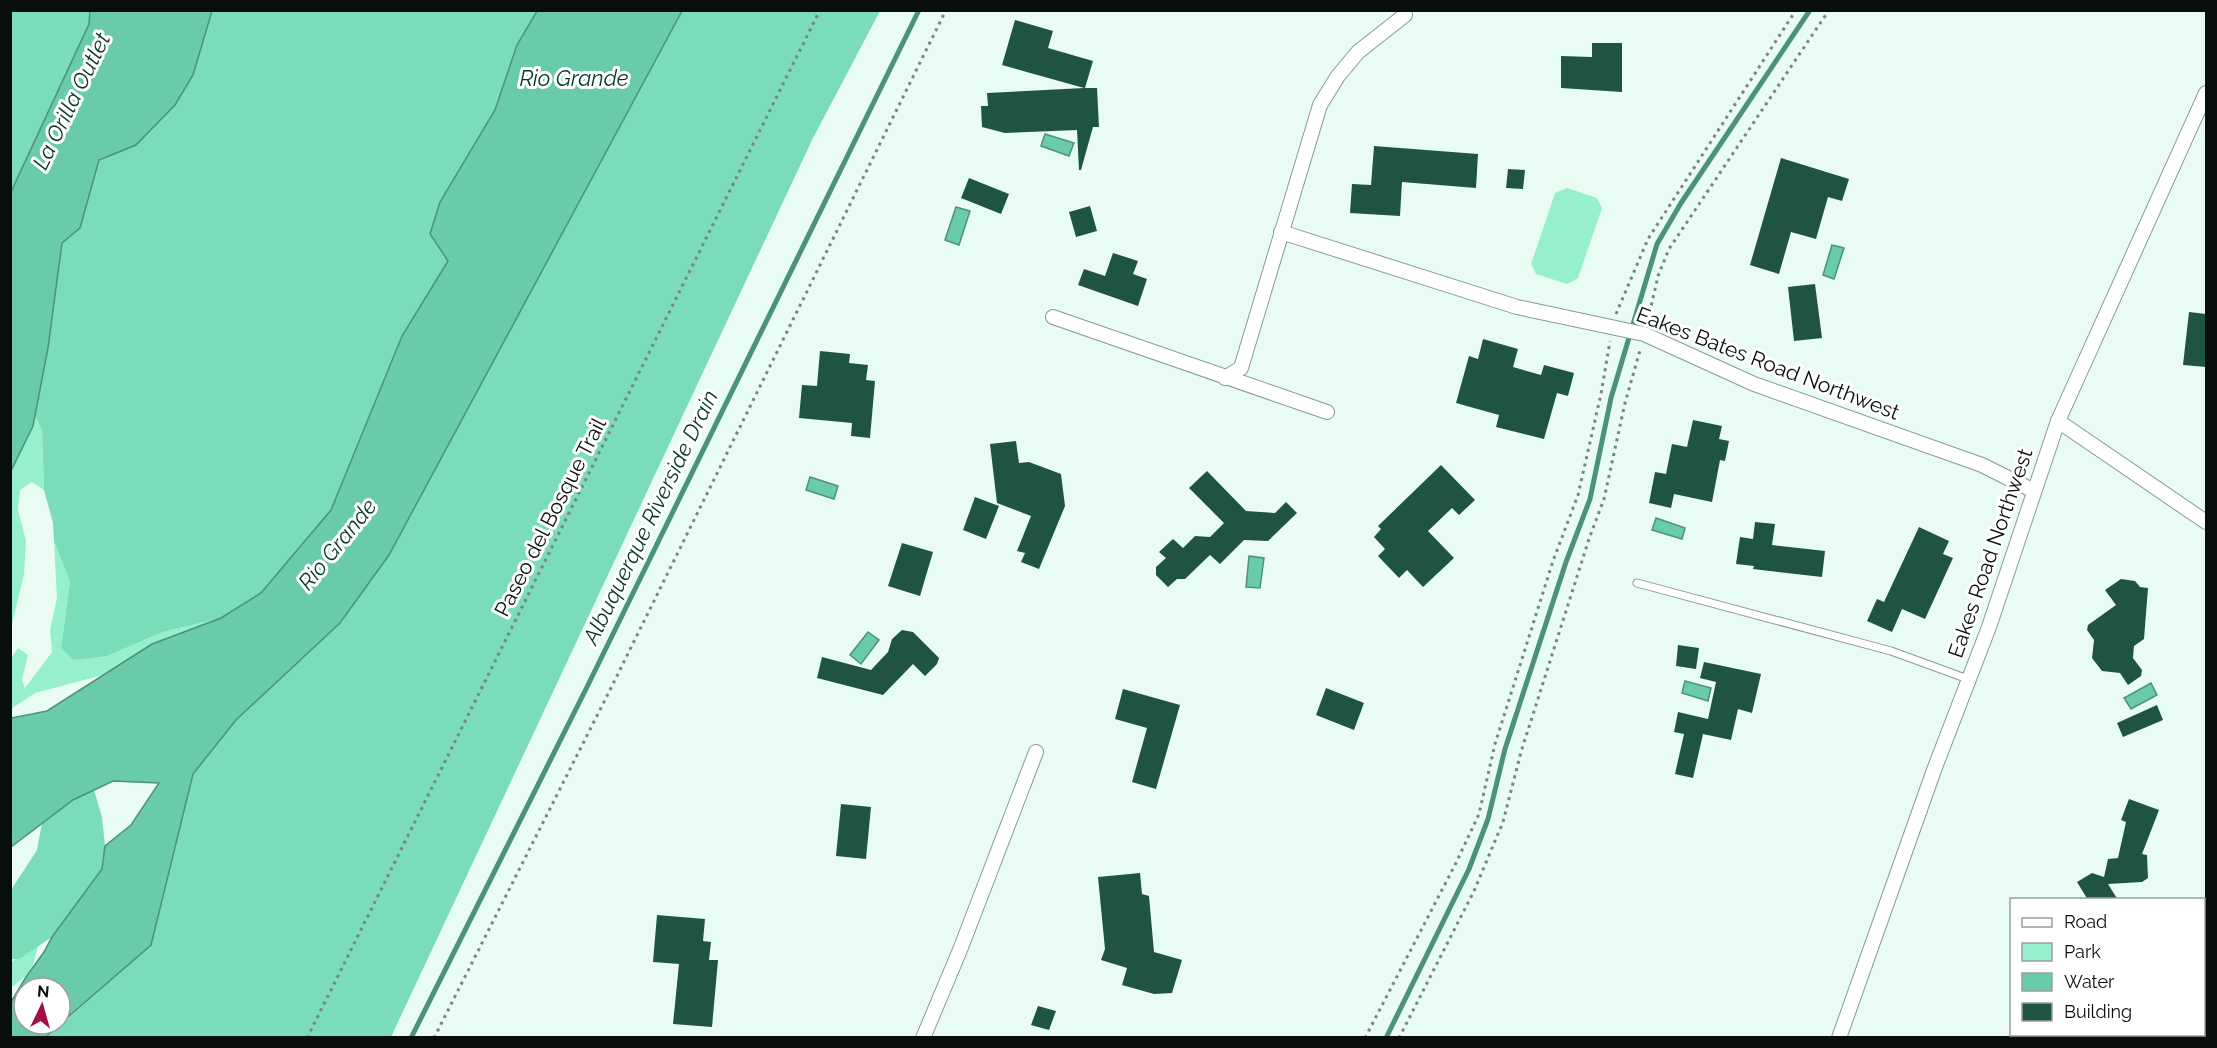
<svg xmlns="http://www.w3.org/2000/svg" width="2217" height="1048" font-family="Raleway,sans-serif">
	<rect width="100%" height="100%" fill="#e8fcf3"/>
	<g fill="#96f0ce">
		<path d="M1567,188L1597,198L1602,208L1578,278L1567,284L1536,274L1531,264L1555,193Z"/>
		<path d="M35,416L42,430L44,490L32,482L20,490L18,510L26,541L24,574L11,628V471L33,426Z"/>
		<path d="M54,541L70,582L61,648L107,656L163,632L221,618L152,644L103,675L35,693L11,709V658L18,648L28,655L22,680L25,688L52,652L50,630L57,598Z"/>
		<path d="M38,946C33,970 30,973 11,988V962Z"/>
	</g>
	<g fill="#7adcb9">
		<path d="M11,11H90V24L11,192Z"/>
		<path d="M212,11H537L517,45L495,110L440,202L430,234L448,261L402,336L331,510L261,593L221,618L163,632L107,656L73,660L61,648L70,582L54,541L53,523L44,490L42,430L35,416L48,348L62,243L80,228L99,160L136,145L175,105L193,75Z"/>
		<path d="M682,11H880L813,138L391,1037L46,1038L151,945L193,774L236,720L340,623L389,555Z"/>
		<path d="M94,790L102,817L105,846L102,869L52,937L19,959H11V890L37,850L42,823L73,800Z"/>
	</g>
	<g fill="#69cba9" stroke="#4c927a" stroke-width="1.5">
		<path d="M90,11H212L193,75L175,105L136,145L99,160L80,228L62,243L48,348L33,426L11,471V192L89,24Z"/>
		<path d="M537,11H682L389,555L340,623L236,720L193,774L151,945L60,1024V988H24V1024H60L46,1037H11V1002L26,977L44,952L52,937L102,869L105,846L131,825L159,783L113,781L73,800L11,847V718L47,711L152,644L221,618L261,593L331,510L402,336L448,261L430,234L440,202L495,110L517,45Z"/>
		<path d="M1045,134L1074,143L1069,156L1041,146Z"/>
		<path d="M956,207L970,211L959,245L945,240Z"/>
		<path d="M1832,245L1844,248L1834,279L1823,275Z"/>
		<path d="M810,477L838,486L834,499L806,490Z"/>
		<path d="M1656,518L1685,528L1682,539L1652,530Z"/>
		<path d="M1249,556L1264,558L1260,588L1246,587Z"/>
		<path d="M868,632L879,640L861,664L850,655Z"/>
		<path d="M1685,681L1711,688L1708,701L1682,693Z"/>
		<path d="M2151,683L2157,695L2131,709L2124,698Z"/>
	</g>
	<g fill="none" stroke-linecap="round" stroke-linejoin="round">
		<g stroke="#4c927a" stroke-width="5">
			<path d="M411,1038L586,689L919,10"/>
			<path d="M1386,1038L1469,869L1488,819L1505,749L1566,562L1590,499L1611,398L1657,244L1681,203L1810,10"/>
		</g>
	</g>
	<g fill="#1f5443">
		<path d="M1015,20L1053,31L1048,48L1093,61L1085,88H1097L1099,127H1093L1081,170H1079L1077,130L1005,133L982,127L981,106H988L987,93L1084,88L1002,65Z"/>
		<path d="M1592,43H1622V92L1561,88V56L1592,57Z"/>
		<path d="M1374,146L1478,154L1476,188L1402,182L1400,216L1350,213L1352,184L1371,185Z"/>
		<path d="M1781,158L1849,179L1842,201L1828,197L1816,239L1791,232L1779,274L1750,265Z"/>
		<path d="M1508,169L1525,170L1523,189L1506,188Z"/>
		<path d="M969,178L1009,194L1001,214L961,198Z"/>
		<path d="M1090,206L1097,231L1076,237L1069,212Z"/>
		<path d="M1113,253L1138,261L1133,274L1147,279L1138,306L1078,285L1084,269L1105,276Z"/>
		<path d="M1815,284L1822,338L1794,341L1788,287Z"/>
		<path d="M2189,312L2206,314V367L2183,365Z"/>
		<path d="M1483,339L1518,349L1513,367L1541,375L1544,365L1574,373L1568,396L1557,393L1544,439L1496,427L1499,415L1456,403L1469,356L1478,359Z"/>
		<path d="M820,351L850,354L849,363L868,365L866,380L875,381L870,438L851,436L852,423L799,418L802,385L817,386Z"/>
		<path d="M1693,420L1722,426L1719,439L1729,441L1725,461L1720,460L1712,502L1674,494L1671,508L1649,503L1655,472L1666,474L1672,444L1687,447Z"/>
		<path d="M1016,441L1019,463L1029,462L1061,474L1065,506L1039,569L1021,562L1025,553L1017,551L1031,516L997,503L990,444Z"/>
		<path d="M1441,465L1475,500L1459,515L1452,508L1428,531L1454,558L1423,587L1407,570L1399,578L1378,556L1385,549L1374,537L1381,529L1378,526Z"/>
		<path d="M1207,471L1246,511L1275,513L1286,502L1297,513L1268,541L1244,540L1220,564L1210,555L1185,579H1177L1168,587L1156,575V567L1166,558L1159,552L1173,539L1183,548L1195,536L1210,537L1224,523L1189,488Z"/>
		<path d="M975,497L999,506L986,539L963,530Z"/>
		<path d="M1755,522L1775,524L1772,545L1825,551L1822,577L1753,569L1754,566L1736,564L1740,537L1753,539Z"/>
		<path d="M1919,527L1949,541L1943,554L1953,558L1925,619L1902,609L1892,632L1867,621L1877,599L1884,602Z"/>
		<path d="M902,543L933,552L920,596L888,586Z"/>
		<path d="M2121,579L2135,581L2140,587L2148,588L2144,639L2134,646L2133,658L2142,670L2141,676L2128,685L2120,673L2102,671L2092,658L2094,640L2087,630L2088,625L2116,605L2105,590Z"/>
		<path d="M902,630L913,632L939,658L937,664L925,676L913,664L883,695L817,678L822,657L871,670L888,652L892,639Z"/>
		<path d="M1678,645L1699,648L1696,669L1676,666Z"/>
		<path d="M1704,662L1761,674L1752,713L1738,709L1731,740L1703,734L1693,778L1675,774L1684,734L1674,732L1678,712L1708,719L1716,682L1700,678Z"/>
		<path d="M1326,688L1364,703L1354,730L1316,715Z"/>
		<path d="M1123,689L1180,705L1156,789L1132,782L1147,728L1115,719Z"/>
		<path d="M2157,705L2163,720L2123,737L2117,723Z"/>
		<path d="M2129,799L2159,810L2142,854L2147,855L2148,878L2142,882L2108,884L2118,900H2088L2077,882L2092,873L2104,877L2108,859L2118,858L2126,822L2121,820Z"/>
		<path d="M841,804L871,807L866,859L836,856Z"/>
		<path d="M1140,873L1142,894L1149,896L1154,952L1182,960L1172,993L1154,994L1122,985L1127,968L1101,960L1105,949L1098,877Z"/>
		<path d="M657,915L705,919L703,941L711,942L709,960H718L712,1027L673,1024L679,964L653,962Z"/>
		<path d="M1038,1006L1056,1011L1049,1030L1031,1025Z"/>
	</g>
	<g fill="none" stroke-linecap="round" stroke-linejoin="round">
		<defs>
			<path id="service" d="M1637,583L1891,651L1968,679"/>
			<g id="minor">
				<path d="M1281,232L1517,307L1644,334L1754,384L1982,465L2034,491"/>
				<path d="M1053,317L1327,412"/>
				<path d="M1225,378L1241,368L1320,105L1338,76L1358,52L1405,15"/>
				<path d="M2058,421L2206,522"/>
				<path d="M923,1038L960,950L1036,752"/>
				<path d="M1839,1038L1934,770L1989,627L2058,421L2206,93"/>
			</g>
		</defs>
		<use href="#service" stroke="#879991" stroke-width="9"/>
		<use href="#minor" stroke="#879991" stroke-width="16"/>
		<g stroke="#798680" stroke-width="3" stroke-dasharray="3 4.5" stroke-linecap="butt">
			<path d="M1616,314L1648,239L1796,10"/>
			<path d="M1648,320L1658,276L1669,249L1829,10"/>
			<path d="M307,1038L820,10"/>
			<path d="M434,1038L608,694L946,10"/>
			<path d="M1365,1038L1456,863L1479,814L1495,744L1553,561L1578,495L1601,394L1610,341"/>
			<path d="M1399,1038L1474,891L1503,822L1521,752L1589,539L1604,499L1625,403L1641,347"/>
		</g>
		<use href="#service" stroke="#fff" stroke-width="7"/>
		<use href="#minor" stroke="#fff" stroke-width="14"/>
	</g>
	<g text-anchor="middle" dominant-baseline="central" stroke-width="6" stroke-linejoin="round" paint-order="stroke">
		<g font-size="21" fill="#080e0c" stroke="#fff">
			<text transform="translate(1768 363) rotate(21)">Eakes Bates Road Northwest</text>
			<text transform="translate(550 517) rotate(-63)">Paseo del Bosque Trail</text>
			<text transform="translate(1990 553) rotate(-71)">Eakes Road Northwest</text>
		</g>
		<g font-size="22" font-style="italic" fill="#073628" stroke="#fff">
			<text x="574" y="78">Rio Grande</text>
			<text transform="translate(71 101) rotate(-64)">La Orilla Outlet</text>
			<text transform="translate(650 517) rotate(-64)">Albuquerque Riverside Drain</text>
			<text transform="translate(337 544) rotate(-51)">Rio Grande</text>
		</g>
	</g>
	<rect width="2217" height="1048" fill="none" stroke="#080e0c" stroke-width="24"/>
	<rect x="2010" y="898" width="195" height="138" fill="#ffffff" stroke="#9c9f9e" stroke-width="1.5"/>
	<rect x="2022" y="918" width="30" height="9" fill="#ffffff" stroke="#9c9f9e" stroke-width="1.5"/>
	<text x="2064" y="928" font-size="18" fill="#080e0c">Road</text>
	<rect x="2022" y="943" width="30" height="18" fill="#96f0ce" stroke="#9c9f9e" stroke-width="1.5"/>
	<text x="2064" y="958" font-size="18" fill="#080e0c">Park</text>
	<rect x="2022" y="973" width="30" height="18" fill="#69cba9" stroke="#9c9f9e" stroke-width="1.5"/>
	<text x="2064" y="988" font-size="18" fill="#080e0c">Water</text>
	<rect x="2022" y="1003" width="30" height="18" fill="#1f5443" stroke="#9c9f9e" stroke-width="1.5"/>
	<text x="2064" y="1018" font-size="18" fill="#080e0c">Building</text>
	<g transform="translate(42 1006) rotate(5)"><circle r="28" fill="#ffffff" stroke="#9c9f9e" stroke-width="1.5"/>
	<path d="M0-4.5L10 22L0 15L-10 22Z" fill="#a40d48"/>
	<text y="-9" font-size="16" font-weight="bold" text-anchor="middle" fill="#080e0c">N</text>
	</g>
</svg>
